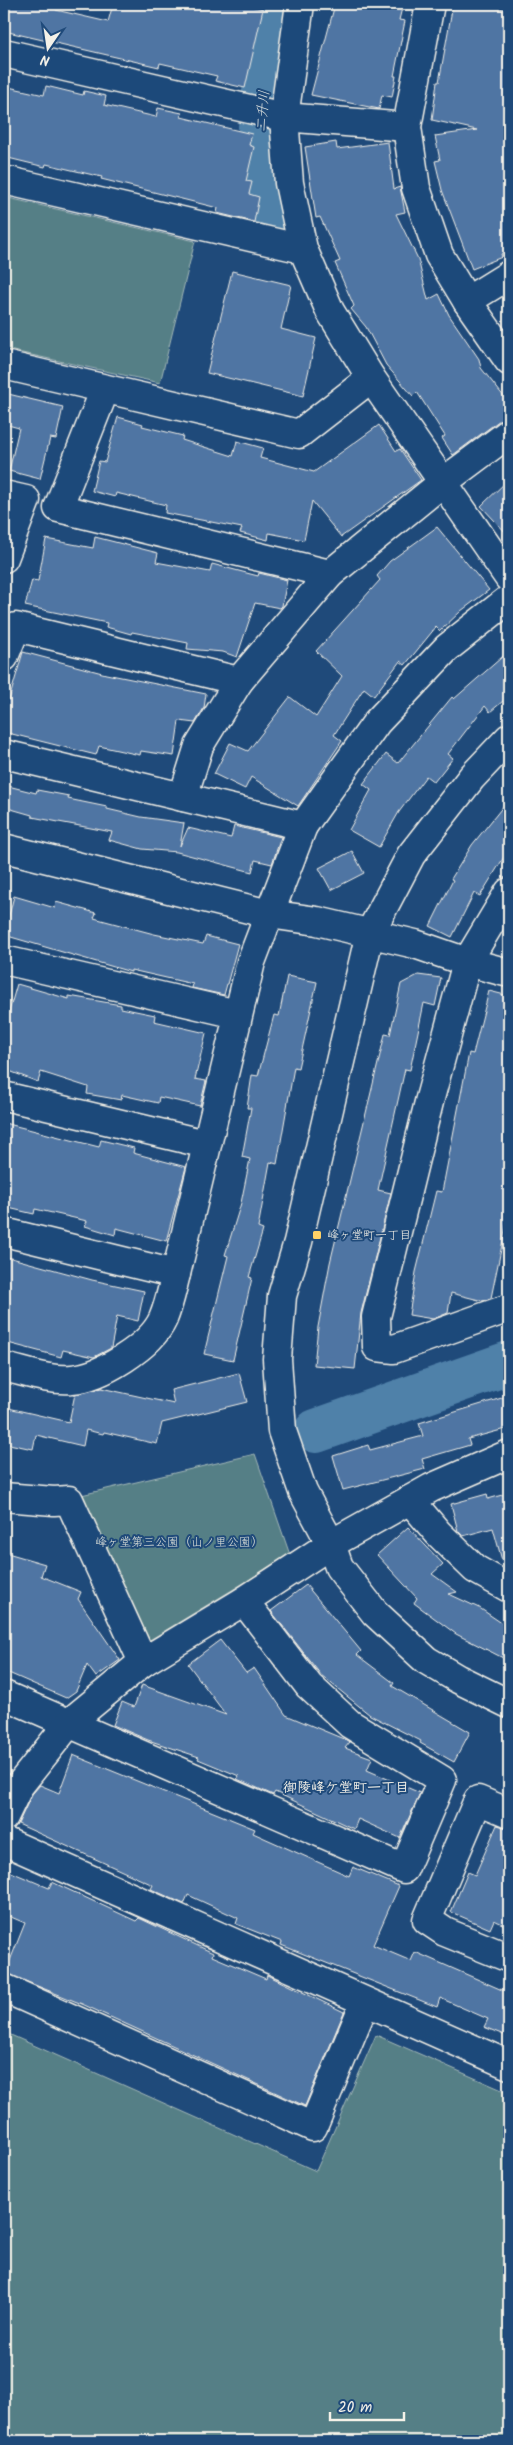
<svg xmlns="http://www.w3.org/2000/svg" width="513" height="2445" font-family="Kalam,'Klee One',sans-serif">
	<rect width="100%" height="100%" fill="#1f4a7a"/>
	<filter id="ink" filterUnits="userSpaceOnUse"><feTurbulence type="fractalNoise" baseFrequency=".02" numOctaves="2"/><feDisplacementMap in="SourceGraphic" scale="10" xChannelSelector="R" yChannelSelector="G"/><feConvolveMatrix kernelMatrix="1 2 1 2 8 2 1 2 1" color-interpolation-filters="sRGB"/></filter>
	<g filter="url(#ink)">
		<g fill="#557f86" stroke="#a4b8b7">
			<path d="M4,197L195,241L160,383L4,349Z"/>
			<path d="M255,1454L290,1555L148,1641L77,1496Z"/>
			<path d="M4,2032L316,2171L376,2035L509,2093V2441H4Z"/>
		</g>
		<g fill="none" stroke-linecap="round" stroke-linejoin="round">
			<g stroke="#5081a9" stroke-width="44">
				<path d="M266,218L260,127L274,4"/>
				<path d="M316,1431L509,1363"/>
			</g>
		</g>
		<g fill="#5074a3" stroke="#f4f1e8">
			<path d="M4,4H46L57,6L56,10L108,22L113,4H242L263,9L245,88L215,81L217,76L160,63L159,67L4,31Z"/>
			<path d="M335,4H403L399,20L405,21L394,76H396L392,97L382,95L379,109L311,95Z"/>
			<path d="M453,4H478L509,10V76L505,132L509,149V251L501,254L502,257L472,269L442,190L435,161L440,160L435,136L477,130L432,120L437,82H439Z"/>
			<path d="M4,86L44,95L46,86L83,95L84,91L106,96L104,105L156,117L158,108L182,113L181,117L252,134L249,145L254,147L246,181L252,182L249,194L259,197L254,222L217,213L218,208L101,179L102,177L46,164L45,167L4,157Z"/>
			<path d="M336,142L337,149L388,142L394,189L400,187L405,212L396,214L418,259L428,300L439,294L449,315L479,359L481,368L509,403V418L500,420L453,455L442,438L445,436L417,392L413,396L386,365L366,327L351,309L354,306L335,263L340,261L320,217L316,218L305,147Z"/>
			<path d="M232,271L291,285L281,329L316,338L303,396L207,373Z"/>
			<path d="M4,393L63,407L56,439L50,438L40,479L9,471L19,428L4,424Z"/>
			<path d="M118,417L143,424L142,426L183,436L182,440L233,456L237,441L263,448L260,458L314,472L379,425L396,451L400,449L421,480L341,537L312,501L304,540L269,533L268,540L240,533L242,528L165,513L166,505L116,493L115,497L92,491L99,461L105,462Z"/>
			<path d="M509,479V536L481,506Z"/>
			<path d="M437,527L489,590L461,611L440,631L436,627L405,665L400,661L374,696L364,688L334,735L342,741L298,806L251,777L245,789L214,774L230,743L248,751L290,697L316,717L342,676L316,651L380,580L377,576L390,561Z"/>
			<path d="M95,537L158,553L156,562L210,572L212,564L258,576L259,573L287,580L282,606L280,608L255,603L237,657L223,652L187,649L188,643L132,632L131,634L106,627L107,623L25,606L32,580L38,581L46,539L93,548Z"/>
			<path d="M509,651V696L490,712L485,706L448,754L453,758L434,782L426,776L399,812L379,847L349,830L371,790L363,784L386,754L398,763L452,697L454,699Z"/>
			<path d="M23,652L106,674L206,694L204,708L195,723L179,721L174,756L141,751L140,755L99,746L96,755L4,732V714L7,699L9,700Z"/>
			<path d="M4,785L36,793L37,790L69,796L68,799L107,807V809L141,817L184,823L180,846L188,828L231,838L234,826L281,837L272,864L255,860L252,872L177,852L142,849L109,840L112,832L32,817V815L4,807Z"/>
			<path d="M509,799V849L480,896L474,893L452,937L430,926L453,880L451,879L472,845Z"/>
			<path d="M352,851L364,873L331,890L319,868Z"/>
			<path d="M14,896L55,908L56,902L96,913L94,918L154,934L203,944L206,936L238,944L224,995L192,988L193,984L131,970V972L4,935Z"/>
			<path d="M418,975L441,978L435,1006L424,1003L410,1070L405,1069L378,1190L391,1193L361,1313L355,1369L314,1365L318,1327L330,1263L385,1034L390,1035L401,984Z"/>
			<path d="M287,976L317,982L298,1068L294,1067L277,1164L270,1162L258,1228L263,1230L249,1277L252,1278L233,1360L204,1354L228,1256L225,1255L241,1203L250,1159L242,1157L251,1108H247L252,1075L258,1076L274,1015L279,1016Z"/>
			<path d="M17,984L69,999V996L121,1005V1008L155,1015L154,1021L206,1033L195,1079L206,1081L200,1106L159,1097L158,1103L122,1095L121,1100L87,1094L88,1087L41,1072L38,1082L4,1069V1029Z"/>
			<path d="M489,991L509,996V1211L491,1298L483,1301L451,1293L448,1313L433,1319L409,1315L416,1272L436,1191L442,1192L469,1053L473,1054Z"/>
			<path d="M4,1123L99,1147L101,1140L134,1148L133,1153L186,1167L166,1241L116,1228L115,1235L85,1226L87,1221L35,1209L34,1214L4,1207V1178L8,1158L4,1157Z"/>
			<path d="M4,1256L92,1280L144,1291L138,1321L117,1316L111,1348L94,1357L63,1350L61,1357L4,1342Z"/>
			<path d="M239,1373L247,1402L162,1423L157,1444L104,1432L103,1434L86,1430L83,1446L36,1435L33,1449L4,1443V1407L69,1422L75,1394L101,1388L174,1404L171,1390Z"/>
			<path d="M505,1397L509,1410V1428L468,1439L470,1445L422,1459L425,1469L343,1490L333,1456L368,1445L370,1450L423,1436L419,1423Z"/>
			<path d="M509,1493V1563L503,1564L493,1528L463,1536L458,1531L451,1504L487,1494L488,1499Z"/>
			<path d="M408,1527L443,1564L432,1574L457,1592L449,1594L479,1608L478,1607L509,1628V1661L456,1634L414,1603L417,1598L377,1555Z"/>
			<path d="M4,1552L45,1564L41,1576L81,1592L78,1599L120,1660L96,1677L87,1665L76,1691L66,1698L4,1671Z"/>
			<path d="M306,1585L361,1651L357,1655L394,1683L392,1686L470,1732L454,1762L420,1743L421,1741L370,1715L321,1675L271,1611Z"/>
			<path d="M220,1640L246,1673L254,1668L286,1715L346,1740L350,1742L345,1748L372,1758L367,1770L420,1793L400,1838L358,1819L354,1829L275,1792L273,1795L237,1779L239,1776L198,1759L199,1757L148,1740L113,1725L122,1702L134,1707L142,1685L226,1715L188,1664Z"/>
			<path d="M73,1755L255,1829L253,1833L349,1876L353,1867L399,1886L373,1945L411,1961L415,1952L509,1993V2037L484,2027L488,2019L440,1998L437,2007L281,1945L282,1942L236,1924L238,1918L188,1895L184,1904L151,1889L153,1885L18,1824L32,1794L40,1785L59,1793Z"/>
			<path d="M497,1825L509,1828V1927L494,1920L490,1929L451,1912L468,1872L475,1875Z"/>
			<path d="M4,1869L49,1888L52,1882L136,1921L139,1918L213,1953L212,1956L266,1979L267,1975L344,2012L305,2106L82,2004L5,1973L25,1923L4,1914Z"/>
		</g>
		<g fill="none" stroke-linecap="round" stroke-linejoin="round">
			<defs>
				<g id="minor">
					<path d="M300,4L284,117L289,183L303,249L330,311L371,378L509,578"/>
					<path d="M430,4L407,127L416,188L439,255L467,301L509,361"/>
					<path d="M4,53L284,117L407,127"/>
					<path d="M4,180L303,249"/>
					<path d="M467,301L509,275"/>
					<path d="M4,365L299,434L371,378"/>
					<path d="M105,389L58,508L330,574"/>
					<path d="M4,495L26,500L4,558"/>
					<path d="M4,657L16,627L239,681"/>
					<path d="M509,738L472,777L411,855L370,933L298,1242L282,1296L277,1359L282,1431L303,1492L331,1544L339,1567L375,1613L426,1660L458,1679L509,1704"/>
					<path d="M4,754L303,826"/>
					<path d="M183,797L199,746L239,681L330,574L442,483L509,433"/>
					<path d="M4,848L269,914L317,921L415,944L467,962L509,973"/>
					<path d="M509,892L467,962L429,1102L376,1317L377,1347L394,1349L509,1308"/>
					<path d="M4,960L237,1014"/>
					<path d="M4,1096L206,1144"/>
					<path d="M4,1232L176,1274"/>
					<path d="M4,1367C26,1372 49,1381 72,1379C101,1377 151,1346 163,1319C169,1305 172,1289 176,1274L251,962L303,826L377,722L447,648L509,599"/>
					<path d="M4,1497L54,1501L69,1500L143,1662"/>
					<path d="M410,1500L438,1533L475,1569L509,1588"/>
					<path d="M4,1695L404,1869L442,1780L350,1724L309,1686L244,1601"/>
					<path d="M509,1813L478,1800L427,1920L445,1932L509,1958"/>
					<path d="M4,1817L19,1786L69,1723L143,1662L244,1601L331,1544L431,1488L509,1454"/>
					<path d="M4,1841L509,2065"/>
					<path d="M4,1988L313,2127L365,2002"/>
				</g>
			</defs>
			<use href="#minor" stroke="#f4f1e8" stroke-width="31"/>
			<use href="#minor" stroke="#1f4a7a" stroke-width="28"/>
		</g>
	</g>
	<rect fill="#ffd166" stroke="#1f4a7a" stroke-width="2" x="312" y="1230" width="10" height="10" rx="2.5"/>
	<g text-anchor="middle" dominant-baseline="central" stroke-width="4" stroke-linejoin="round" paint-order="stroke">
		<g font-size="12" fill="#f4f1e8" stroke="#1f4a7a" text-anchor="start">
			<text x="327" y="1235">峰ヶ堂町一丁目</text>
		</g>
		<g font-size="12" fill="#dce0d9" stroke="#1f4a7a">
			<text x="179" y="1542">峰ヶ堂第三公園（山ノ里公園）</text>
		</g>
		<g font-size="14" font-style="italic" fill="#dbe0df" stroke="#1f4a7a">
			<text transform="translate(263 111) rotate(-85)">二升川</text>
		</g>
		<g font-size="14" font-weight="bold" fill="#f4f1e8" stroke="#1f4a7a">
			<text x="346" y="1788">御陵峰ケ堂町一丁目</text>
		</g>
	</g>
	<rect width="513" height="2445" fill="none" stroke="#1f4a7a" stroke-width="20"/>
	<rect x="10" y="10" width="493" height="2425" fill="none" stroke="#f4f1e8" stroke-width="2" filter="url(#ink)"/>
	<g transform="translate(48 48) rotate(193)" stroke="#1f4a7a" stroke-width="4" paint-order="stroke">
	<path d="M0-4L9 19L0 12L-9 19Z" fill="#f4f1e8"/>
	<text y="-8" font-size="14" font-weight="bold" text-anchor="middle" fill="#f4f1e8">N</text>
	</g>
	<path d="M330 2412v8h74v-8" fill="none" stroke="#f4f1e8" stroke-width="2.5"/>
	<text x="338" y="2412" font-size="15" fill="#f4f1e8" stroke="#1f4a7a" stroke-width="4" paint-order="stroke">20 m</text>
</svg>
